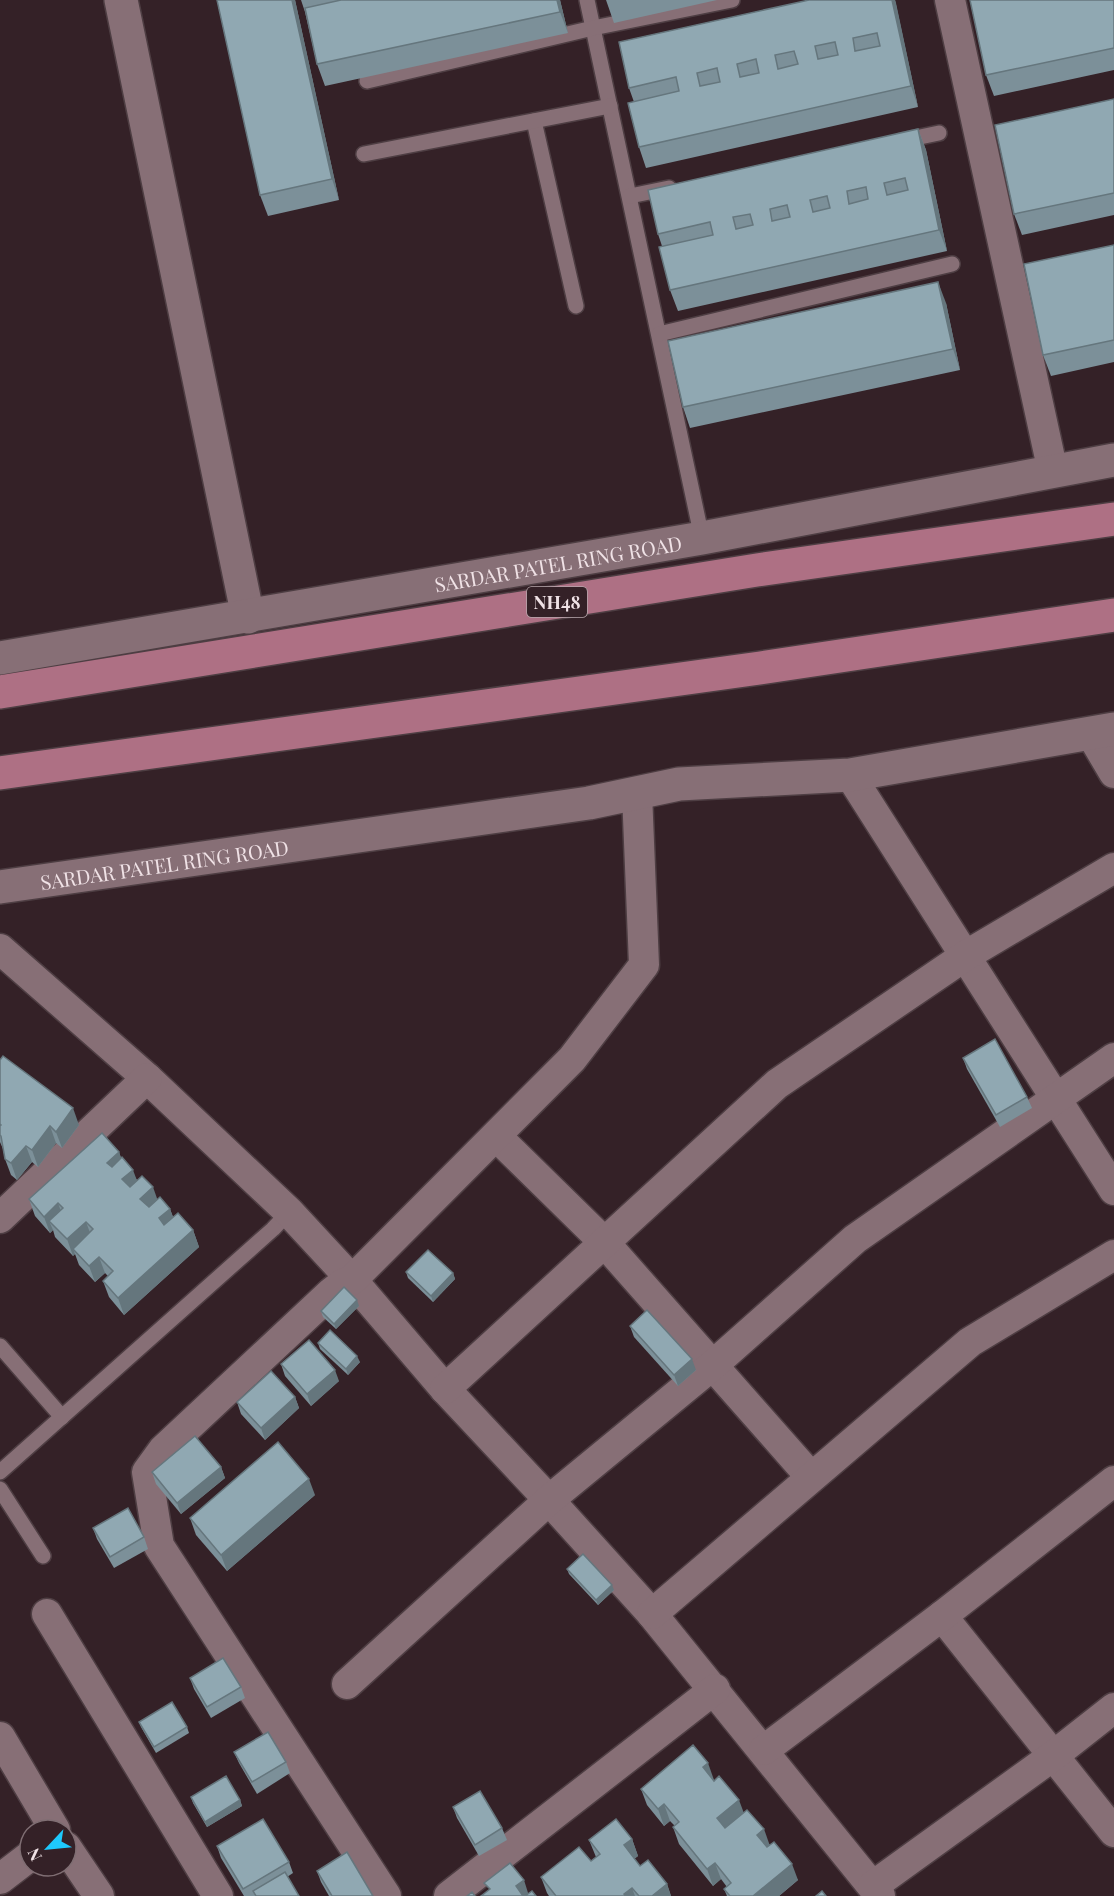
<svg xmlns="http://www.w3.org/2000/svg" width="1114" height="1896" font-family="'Playfair Display',serif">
	<rect width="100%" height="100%" fill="#342127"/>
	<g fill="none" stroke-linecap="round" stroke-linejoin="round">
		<defs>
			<g id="service">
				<path d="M587,0L702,538"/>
				<path d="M367,81L593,28L732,0"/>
				<path d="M534,121L576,306"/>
				<path d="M901,141L939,133"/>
				<path d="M364,154L610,106"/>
				<path d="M630,196L669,188"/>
				<path d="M659,334L952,264"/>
				<path d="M0,1346L62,1417"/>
				<path d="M0,1472L273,1229L289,1212"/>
				<path d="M0,1489L43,1556"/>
			</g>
			<g id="minor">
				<path d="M950,0L1053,472"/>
				<path d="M1091,734L1114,773"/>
				<path d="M850,775L1114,1190"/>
				<path d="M0,949L147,1078L289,1212L352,1280L445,1389L549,1500L652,1614L880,1896"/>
				<path d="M496,1136L603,1241L811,1477"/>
				<path d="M0,1218L147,1078"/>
				<path d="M445,1389L777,1084L965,956L1114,868"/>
				<path d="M47,1614L218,1896"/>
				<path d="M652,1614L970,1342L1114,1255"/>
				<path d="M942,1616L1114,1832"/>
				<path d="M347,1684L549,1500L713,1365L855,1239L1114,1058"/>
				<path d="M0,1737L55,1830"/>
				<path d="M764,1750L942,1616L1114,1481"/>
				<path d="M66,1847L99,1896"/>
				<path d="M0,1879L30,1856"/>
				<path d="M873,1886L1053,1756L1114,1708"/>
				<path d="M386,1896L159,1546L147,1472L163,1450L332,1292L341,1285L352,1280L572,1059L644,965L637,793"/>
				<path d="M449,1896L715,1689"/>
			</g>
			<g id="tertiary">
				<path d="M121,0L248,617"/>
				<path id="s1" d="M0,658L702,538L1114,460"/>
				<path id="s2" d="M0,887L589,803L679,784L850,775L1114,729"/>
			</g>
			<g id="trunk">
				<path d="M0,692L757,570L1114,519"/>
				<path d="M0,773L760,668L1114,615"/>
			</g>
		</defs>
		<use href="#service" stroke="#4e3e43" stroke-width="18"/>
		<use href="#minor" stroke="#4e3e43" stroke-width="33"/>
		<use href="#tertiary" stroke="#4e3e43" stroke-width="36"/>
		<use href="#trunk" stroke="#4e3e43" stroke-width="36"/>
		<use href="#service" stroke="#876f76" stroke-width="15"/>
		<use href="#minor" stroke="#876f76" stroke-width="30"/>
		<use href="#tertiary" stroke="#876f76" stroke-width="33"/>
		<use href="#trunk" stroke="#ae7084" stroke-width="33"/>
	</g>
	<g fill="#7c9099">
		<path d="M217,0H295L339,200L268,216L260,195Z"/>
		<path d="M301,0H560L568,33L325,86L317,64L305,12Z"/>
		<path d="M606,0H717L614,23Z"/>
		<path d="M809,0H895L918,107L646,168L639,147L634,102L629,88Z"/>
		<path d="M1114,0V70L994,96L986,75Z"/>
		<path d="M1114,99V215L1022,235L1014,214Z"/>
		<path d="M918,129L926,150L947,251L678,311L670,290L662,246L658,234Z"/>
		<path d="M1114,245V362L1051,376L1043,355Z"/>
		<path d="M946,303L960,370L690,428L683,407Z"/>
		<path d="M963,1058L1027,1097L1032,1108L1000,1127L967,1069Z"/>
		<path d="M0,1060L79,1125L62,1148L56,1143L38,1167L32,1162L17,1180L11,1175L5,1159L3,1149L0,1142Z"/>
		<path d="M119,1152L121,1158L137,1180L157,1200L170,1209L173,1217L193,1230L199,1247L124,1315L109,1297L103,1281L108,1276L105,1273L95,1282L79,1265L75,1254L73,1256L55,1237L53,1230L50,1233L35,1216L29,1199Z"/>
		<path d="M406,1272L453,1273L455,1279L433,1302L408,1278Z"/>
		<path d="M359,1306L336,1329L323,1317L321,1311Z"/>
		<path d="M630,1326L696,1370L678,1386L634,1337Z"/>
		<path d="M318,1343L360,1362L348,1375L320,1349Z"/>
		<path d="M281,1364L339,1381L311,1406L285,1376Z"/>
		<path d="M295,1397L299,1408L265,1440L241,1414L237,1402Z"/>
		<path d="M221,1467L225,1478L181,1514L156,1484L152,1472Z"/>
		<path d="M315,1495L227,1571L196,1535L190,1518Z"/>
		<path d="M93,1528L144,1537L148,1549L114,1568L97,1539Z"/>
		<path d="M567,1569L614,1590L598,1605L569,1574Z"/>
		<path d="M190,1678L241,1687L245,1698L211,1718L194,1689Z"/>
		<path d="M139,1722L187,1727L189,1733L156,1753L141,1727Z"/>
		<path d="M234,1752L286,1762L290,1773L257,1794L239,1763Z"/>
		<path d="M713,1780L744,1813L798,1880L779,1896H727L724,1889L727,1887L721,1879L713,1886L679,1844L673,1827L675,1826L670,1821L664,1826L647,1805L641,1789Z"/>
		<path d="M191,1797L240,1800L242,1806L207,1827L193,1803Z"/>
		<path d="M453,1807L502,1828L507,1840L479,1856L457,1818Z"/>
		<path d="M632,1839L638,1856L634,1859L640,1866L667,1884L671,1896H549L547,1893L541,1877L591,1861L596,1857L589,1840Z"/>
		<path d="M217,1846L289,1862L293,1873L287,1877L299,1896H244L221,1858Z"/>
		<path d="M317,1871L373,1896H329L321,1882Z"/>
	</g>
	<g fill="#65767d">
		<path d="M292,0H295L339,200L332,179Z"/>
		<path d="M557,0H560L568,33L560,12Z"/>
		<path d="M892,0H895L896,3L918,107L911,86Z"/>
		<path d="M918,129L926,150L947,251L939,230Z"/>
		<path d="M938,282L946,303L960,370L953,349Z"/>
		<path d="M73,1108L79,1125L62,1148L56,1132Z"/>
		<path d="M50,1126L56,1143L38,1167L32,1150Z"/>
		<path d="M26,1146L32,1162L17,1180L11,1163Z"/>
		<path d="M119,1152L125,1169L113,1179L107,1163Z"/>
		<path d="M133,1170L139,1186L128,1196L122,1179Z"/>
		<path d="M153,1187L159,1204L146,1215L140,1199Z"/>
		<path d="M58,1203L64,1220L49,1221L53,1230L50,1233L44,1217Z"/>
		<path d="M170,1209L176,1225L165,1235L159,1218Z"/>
		<path d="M86,1222L92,1238L73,1249L75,1254L73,1256L67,1239Z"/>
		<path d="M193,1230L199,1247L124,1315L118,1298Z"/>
		<path d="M99,1257L105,1273L95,1282L89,1266Z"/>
		<path d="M453,1273L455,1279L433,1302L431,1296Z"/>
		<path d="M357,1300L359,1306L336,1329L334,1324Z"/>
		<path d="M357,1356L360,1362L348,1375L346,1369Z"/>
		<path d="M692,1359L696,1370L678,1386L674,1375Z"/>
		<path d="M335,1370L339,1381L311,1406L307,1394Z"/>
		<path d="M295,1397L299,1408L265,1440L261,1428Z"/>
		<path d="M221,1467L225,1478L181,1514L177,1503Z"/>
		<path d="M309,1479L315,1495L227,1571L221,1555Z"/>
		<path d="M612,1585L614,1590L598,1605L596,1600Z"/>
		<path d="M708,1763L714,1780L709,1784L703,1767Z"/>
		<path d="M240,1800L242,1806L207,1827L205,1822Z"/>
		<path d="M739,1800L745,1816L723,1835L717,1818Z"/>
		<path d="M664,1804L670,1821L664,1826L658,1809Z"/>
		<path d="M764,1829L770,1846L763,1851L757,1835Z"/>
		<path d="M632,1839L638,1856L630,1862L624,1845Z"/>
		<path d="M715,1863L721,1879L713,1886L707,1869Z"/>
		<path d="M792,1864L798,1880L779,1896H753Z"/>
		<path d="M524,1880L529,1896H519L516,1886Z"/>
		<path d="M667,1884L671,1896H652Z"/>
		<path d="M632,1888L635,1896H625L624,1894Z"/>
	</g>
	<g fill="#90a8b2" stroke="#65767d" stroke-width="1.5" fill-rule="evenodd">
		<path d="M217,0H292L332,179L260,195Z"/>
		<path d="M341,0H557L560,12L317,64L305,8Z"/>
		<path d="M809,0H892L911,86L639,147L628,103L679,91L676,77L629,88L619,42ZM877,33L880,46L855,51L853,38ZM835,42L838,55L818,59L815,46ZM794,51L798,64L778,69L775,55ZM756,59L759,73L740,77L737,64ZM717,68L720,82L700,86L697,73Z"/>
		<path d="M970,0H1114V48L986,75Z"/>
		<path d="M1114,99V193L1014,214L995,125Z"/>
		<path d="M918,129L939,230L670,290L659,247L713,235L710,222L658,234L648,190ZM905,178L908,190L887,195L884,183ZM866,187L868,199L849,204L847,191ZM827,196L830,208L813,212L810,200ZM787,205L790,217L772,221L770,209ZM750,214L753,225L736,229L733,217Z"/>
		<path d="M1114,245V340L1043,355L1024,264Z"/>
		<path d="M938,282L953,349L683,407L668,341Z"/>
		<path d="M995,1039L1027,1097L996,1115L963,1058Z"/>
		<path d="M3,1056L73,1108L56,1132L50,1126L32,1150L26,1146L11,1163L5,1159L1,1136L0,1135V1126L1,1125L0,1124V1060Z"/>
		<path d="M102,1133L119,1152L107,1163L112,1167L122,1157L133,1170L122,1179L130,1187L142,1176L153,1187L140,1199L149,1207L160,1197L170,1209L159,1218L164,1225L178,1213L193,1230L118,1298L103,1281L113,1271L99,1257L89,1266L73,1249L93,1229L86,1222L67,1239L49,1221L63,1208L58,1203L44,1217L29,1199Z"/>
		<path d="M428,1250L453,1273L431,1296L406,1272Z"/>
		<path d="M344,1287L357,1300L334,1324L321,1311Z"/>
		<path d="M647,1310L692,1359L674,1375L630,1326Z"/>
		<path d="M330,1330L357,1356L346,1369L318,1343Z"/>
		<path d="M309,1340L335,1370L307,1394L281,1364Z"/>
		<path d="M271,1371L295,1397L261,1428L237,1402Z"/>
		<path d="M195,1436L221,1467L177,1503L152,1472Z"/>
		<path d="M278,1442L309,1479L221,1555L190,1518Z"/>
		<path d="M128,1508L144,1537L110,1557L93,1528Z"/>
		<path d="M583,1554L612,1585L596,1600L567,1569Z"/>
		<path d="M223,1658L241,1687L207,1707L190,1678Z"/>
		<path d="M172,1702L187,1727L154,1747L139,1722Z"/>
		<path d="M268,1732L286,1762L252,1782L234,1752Z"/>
		<path d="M693,1745L708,1763L703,1767L714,1781L719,1776L739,1800L717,1818L725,1828L747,1810L764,1829L757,1835L767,1847L774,1842L792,1864L753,1896H730L724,1889L731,1883L715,1863L707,1869L673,1827L679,1822L664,1804L658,1809L641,1789Z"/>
		<path d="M226,1776L240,1800L205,1822L191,1797Z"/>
		<path d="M480,1791L502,1828L475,1845L453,1807Z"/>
		<path d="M263,1819L289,1862L243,1889L217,1846Z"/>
		<path d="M616,1819L632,1839L624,1845L640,1866L648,1860L667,1884L652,1896H639L632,1888L624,1894L626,1896H556L541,1877L579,1847L591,1861L600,1854L589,1840Z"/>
		<path d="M347,1852L373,1896H332L317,1871Z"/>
		<path d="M510,1863L524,1880L516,1886L523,1896H481L490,1889L484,1883Z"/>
		<path d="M285,1872L299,1896H256L253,1891Z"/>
		<path d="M532,1891L536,1896H525Z"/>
		<path d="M822,1891L826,1896H816Z"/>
		<path d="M472,1892L475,1896H467Z"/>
	</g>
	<g text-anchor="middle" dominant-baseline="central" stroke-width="6" stroke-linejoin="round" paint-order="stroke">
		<rect fill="#342127" stroke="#b8a8ad" stroke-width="1.5" x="527" y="587" width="60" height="30" rx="4.5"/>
		<g font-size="18" font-weight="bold" fill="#f0e2e6">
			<text x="557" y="602">NH48</text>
		</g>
		<g font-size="20" fill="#f0e2e6" stroke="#342127">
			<text stroke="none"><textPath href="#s1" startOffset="566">SARDAR PATEL RING ROAD</textPath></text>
			<text stroke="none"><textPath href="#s2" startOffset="166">SARDAR PATEL RING ROAD</textPath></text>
		</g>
	</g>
	<g transform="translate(48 1848) rotate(244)"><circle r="28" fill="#342127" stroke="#7f6e73" stroke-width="1.5"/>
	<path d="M0-4.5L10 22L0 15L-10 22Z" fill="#1ec9fd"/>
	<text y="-9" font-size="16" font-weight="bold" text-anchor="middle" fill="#f0e2e6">N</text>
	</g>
</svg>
